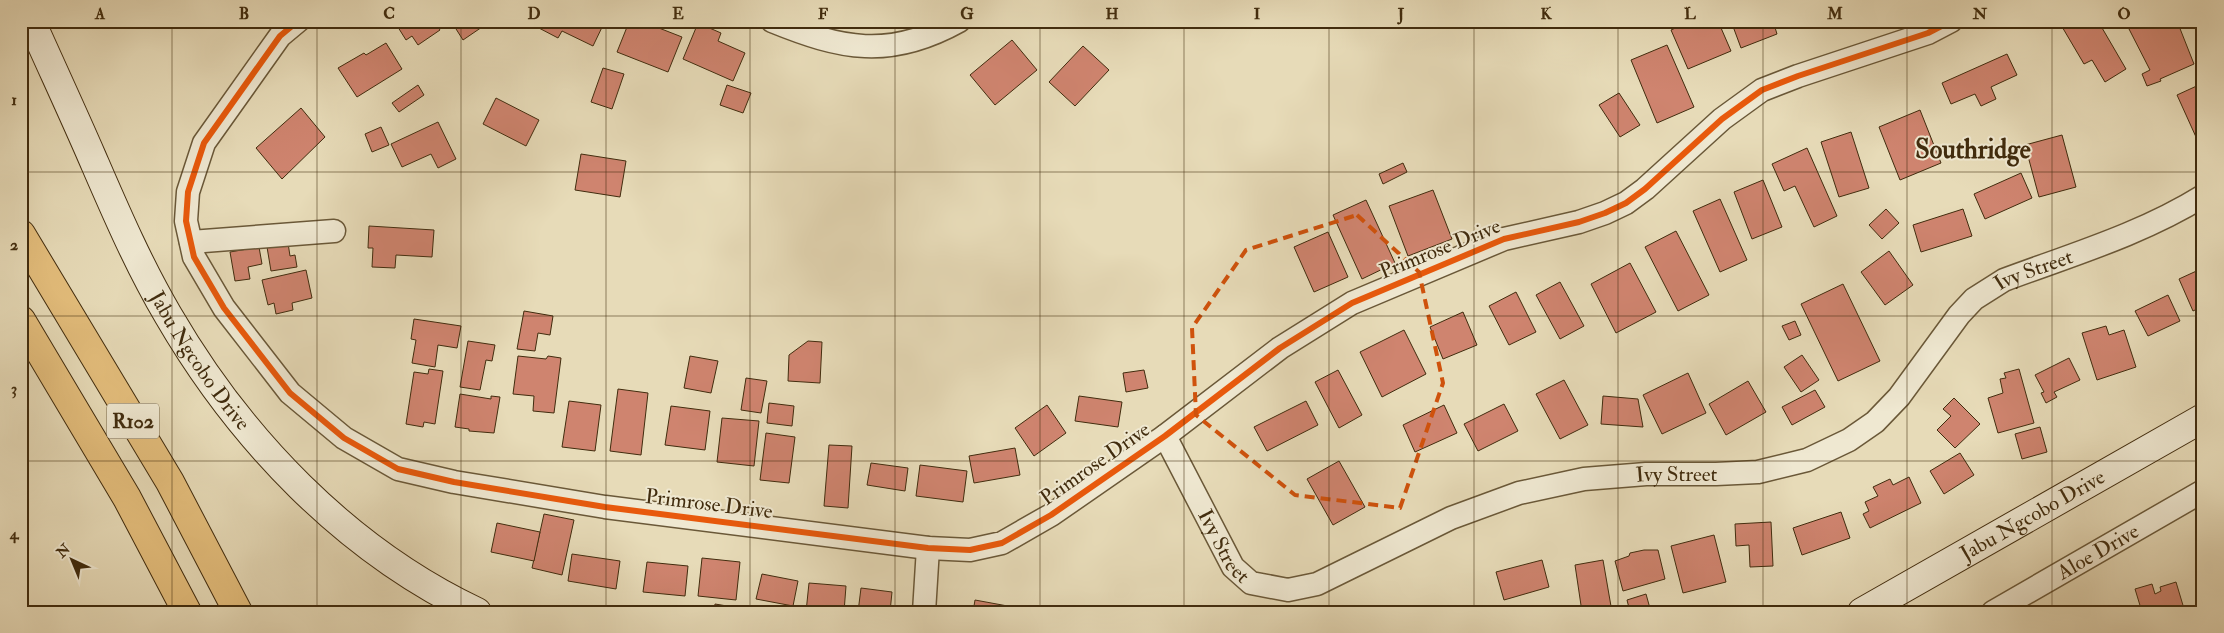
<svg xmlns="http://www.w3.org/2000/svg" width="2224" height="633" font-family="'IM FELL Double Pica',serif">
	<rect width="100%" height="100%" fill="#e7dbb8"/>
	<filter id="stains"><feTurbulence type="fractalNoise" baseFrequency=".004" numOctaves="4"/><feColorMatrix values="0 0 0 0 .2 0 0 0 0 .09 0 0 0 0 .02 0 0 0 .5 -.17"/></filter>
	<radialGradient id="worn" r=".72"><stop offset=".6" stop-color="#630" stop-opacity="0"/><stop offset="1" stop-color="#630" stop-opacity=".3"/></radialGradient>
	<g fill="#cf846f" stroke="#412c0e">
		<path d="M401,21H440L436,24L440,30L418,45L412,36L406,40L396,24Z"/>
		<path d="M451,21H484L485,25L463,40Z"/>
		<path d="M540,21H605L593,46L562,31L558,38L537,27Z"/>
		<path d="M625,21H641L682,37L668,72L617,52L629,22Z"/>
		<path d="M1691,21H1718L1731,51L1688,69L1671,30Z"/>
		<path d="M1731,21H1773L1777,34L1741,48Z"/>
		<path d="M2069,21L2072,26L2079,21H2098L2126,69L2105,82L2092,60L2084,64L2061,25Z"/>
		<path d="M2147,21H2159L2160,24L2166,21H2177L2194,64L2160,79L2161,81L2147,86L2142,74L2150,70L2129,29Z"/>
		<rect x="2179" y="21" width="24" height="4"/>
		<path d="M698,23L721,33L718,41L745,53L733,81L683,59Z"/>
		<path d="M1012,40L1037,70L995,105L970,75Z"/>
		<path d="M386,43L402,69L357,97L338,68L364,53L366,55Z"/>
		<path d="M1667,45L1694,107L1657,123L1631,60Z"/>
		<path d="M1083,46L1109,70L1075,106L1049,82Z"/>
		<path d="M2007,54L2017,75L1991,87L1996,99L1981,106L1975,94L1951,104L1942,83Z"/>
		<path d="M603,68L624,74L612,109L591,102Z"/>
		<path d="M2201,84L2203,89V134L2196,137L2177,95Z"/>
		<path d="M418,85L424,95L399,112L392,103Z"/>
		<path d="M727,85L751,93L743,113L720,105Z"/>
		<path d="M1619,93L1640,125L1620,137L1599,105Z"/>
		<path d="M496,98L539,120L526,146L483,124Z"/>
		<path d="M301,108L325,137L282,179L256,148Z"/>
		<path d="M1920,110L1941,163L1900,180L1879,127Z"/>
		<path d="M438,122L456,159L438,168L431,154L402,167L391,144Z"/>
		<path d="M381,127L389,145L372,152L365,134Z"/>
		<path d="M1851,132L1869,188L1839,197L1821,142Z"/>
		<path d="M2062,135L2076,187L2039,197L2025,145Z"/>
		<path d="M1807,148L1837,216L1814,227L1795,186L1784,191L1772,164Z"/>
		<path d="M581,154L626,161L620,197L575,190Z"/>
		<path d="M1403,163L1407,172L1383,184L1379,174Z"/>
		<path d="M2021,173L2032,198L1985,219L1974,194Z"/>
		<path d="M1763,180L1782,227L1752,239L1734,192Z"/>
		<path d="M1433,190L1452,239L1408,256L1389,206Z"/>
		<path d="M1720,199L1747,260L1720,272L1693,211Z"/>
		<path d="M1366,200L1395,263L1362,279L1333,215Z"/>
		<path d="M1886,209L1899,223L1882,239L1869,225Z"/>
		<path d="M1963,209L1972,236L1921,252L1913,225Z"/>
		<path d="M369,226L434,230L432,257L396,255L395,268L372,267L373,248H368Z"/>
		<path d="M1676,231L1709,295L1678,311L1645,247Z"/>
		<path d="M1328,232L1348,277L1314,292L1294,247Z"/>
		<path d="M288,243L290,256L295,255L297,267L271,271L267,247Z"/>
		<path d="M259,247L262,264L248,267L250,279L235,281L230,252Z"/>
		<path d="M1889,251L1913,285L1885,305L1861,272Z"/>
		<path d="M1630,263L1656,312L1616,333L1591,284Z"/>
		<path d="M2203,268V306L2193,311L2179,279Z"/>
		<path d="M306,270L312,298L292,303L293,310L276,314L274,303L268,305L262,280Z"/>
		<path d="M1560,282L1584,326L1560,339L1536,295Z"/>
		<path d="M1843,284L1880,361L1838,381L1801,304Z"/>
		<path d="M1516,292L1536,332L1509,345L1489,306Z"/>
		<path d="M2168,295L2180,321L2148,336L2135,311Z"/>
		<path d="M524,311L553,316L550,335L538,333L535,351L517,349Z"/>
		<path d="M1463,312L1477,345L1443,359L1430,327Z"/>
		<path d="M414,319L461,326L457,348L438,345L435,367L412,363L416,340L411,339Z"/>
		<path d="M1795,321L1801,335L1789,340L1782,326Z"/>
		<path d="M2106,326L2109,335L2124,330L2136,367L2097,380L2082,333Z"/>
		<path d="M1404,330L1426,374L1382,397L1360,352Z"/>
		<path d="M468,341L495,345L492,361L486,360L480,390L460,387Z"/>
		<path d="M808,341L822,342L820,383L788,381L789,355Z"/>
		<path d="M1802,355L1819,380L1801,392L1784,367Z"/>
		<path d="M518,356L546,359L548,356L561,358L554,413L533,411L534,396L513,394Z"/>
		<path d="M690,356L718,361L711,393L684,388Z"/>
		<path d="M2069,358L2080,380L2054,392L2057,397L2046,403L2041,393L2044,392L2035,375Z"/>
		<path d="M429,369L443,371L435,424L424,422L423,427L406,424L414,372L428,374Z"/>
		<path d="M2019,369L2034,423L1998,433L1988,398L2003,393L2000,379L2006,378L2004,373Z"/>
		<path d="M1144,370L1148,388L1126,392L1123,373Z"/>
		<path d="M1338,370L1362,415L1339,428L1315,382Z"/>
		<path d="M1688,373L1706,413L1662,434L1643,395Z"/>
		<path d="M746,378L767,381L761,413L741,410Z"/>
		<path d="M1564,380L1588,425L1560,439L1536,394Z"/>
		<path d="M1748,381L1766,412L1726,435L1709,404Z"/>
		<path d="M618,389L648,393L641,455L610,451Z"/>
		<path d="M1815,390L1825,407L1792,425L1782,407Z"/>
		<path d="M460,394L491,399V396L500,397L494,433L469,431V429L455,427Z"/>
		<path d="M1079,396L1122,402L1118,427L1075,421Z"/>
		<path d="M1603,396L1638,399L1643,427L1601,424Z"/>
		<path d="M1954,398L1980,424L1955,448L1937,430L1951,416L1943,409Z"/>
		<path d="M569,401L601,405L595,451L562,447Z"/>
		<path d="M1306,401L1318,425L1267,451L1254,427Z"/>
		<path d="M769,403L794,406L792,426L767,423Z"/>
		<path d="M1504,404L1518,431L1478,451L1464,424Z"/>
		<path d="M1047,405L1066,433L1034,456L1015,428Z"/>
		<path d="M1444,405L1457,433L1415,452L1403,425Z"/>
		<path d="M671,406L710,411L705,450L665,445Z"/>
		<path d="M722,418L759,421L754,466L717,462Z"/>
		<path d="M2040,427L2047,452L2022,459L2015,434Z"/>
		<path d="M766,433L795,437L789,483L760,480Z"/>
		<path d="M829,445L852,446L848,508L824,506Z"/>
		<path d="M1015,448L1020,475L974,483L969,456Z"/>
		<path d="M1960,453L1974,475L1944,494L1930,471Z"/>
		<path d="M1339,461L1365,507L1333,525L1307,479Z"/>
		<path d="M871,463L908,468L905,491L867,485Z"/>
		<path d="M920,465L967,471L963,502L916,496Z"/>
		<path d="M1909,477L1921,503L1870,528L1863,514L1869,511L1865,502L1878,496L1873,487L1890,479L1893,485Z"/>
		<path d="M1841,512L1850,538L1802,555L1793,528Z"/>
		<path d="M544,514L574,520L562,575L532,568Z"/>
		<path d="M1771,522L1773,566L1750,567L1749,545L1736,546L1735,524Z"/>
		<path d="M497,523L540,532L534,561L491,552Z"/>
		<path d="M1714,535L1726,582L1683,593L1671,546Z"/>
		<path d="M1644,550H1658L1665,579L1623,591L1615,561L1629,556L1630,553Z"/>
		<path d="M572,554L620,561L616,589L568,581Z"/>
		<path d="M702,558L740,562L736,600L698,596Z"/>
		<path d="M1542,560L1549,587L1504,600L1496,572Z"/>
		<path d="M1603,560L1612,612H1582L1575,565Z"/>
		<path d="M647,562L688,566L685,596L643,592Z"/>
		<path d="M762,574L798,581L793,606L756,599Z"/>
		<path d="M2176,582L2185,612H2142L2135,589L2152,584L2155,594L2161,591L2160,587Z"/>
		<path d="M809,583L846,586L844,612H806Z"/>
		<path d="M861,588L892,592L890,612H858Z"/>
		<path d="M1646,594L1651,612H1630L1627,600Z"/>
		<path d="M975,600L1013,607L1012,612H973Z"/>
		<path d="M715,604L739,608V612H714Z"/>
		<path d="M1026,607L1049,612H1025Z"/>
	</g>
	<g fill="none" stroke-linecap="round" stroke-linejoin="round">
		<defs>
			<g id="street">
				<path d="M298,21L280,36L204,143L188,192L186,221L194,257L224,308L290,393L344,438L398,469L454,482L605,507L928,548L970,550L1002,543L1051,515L1165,436L1280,348L1352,303L1504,239L1579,222L1605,213L1626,203L1645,189L1722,119L1762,90L1798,76L1928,33L1951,21"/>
				<path d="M772,21C841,49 889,60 959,21"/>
				<path d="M191,242L334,231"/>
				<path id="s1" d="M1165,436L1233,567L1251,583L1288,590L1317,584L1451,518L1519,493L1584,479L1646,474H1716L1758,472L1807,460L1849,440L1875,422L1899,397L1959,315L1974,299L2004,280C2071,255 2142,234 2203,196"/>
				<path d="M924,612L928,548"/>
				<path id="s2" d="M1993,612L2203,491"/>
			</g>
			<g id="secondary">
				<path id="s3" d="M31,21C51,66 72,111 92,157C115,210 138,264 168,315C240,439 346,550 477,612"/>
				<path id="s4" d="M1862,612L2203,418"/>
			</g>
			<g id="primary">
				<path d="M21,234L170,482L238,612"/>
				<path d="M21,320L127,498L187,612"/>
			</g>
		</defs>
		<use href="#street" stroke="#6a5838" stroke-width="25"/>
		<use href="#secondary" stroke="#412c0e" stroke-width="30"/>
		<use href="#primary" stroke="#412c0e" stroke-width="30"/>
		<use href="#street" stroke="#efe8d1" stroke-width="22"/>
		<use href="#secondary" stroke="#efe8d1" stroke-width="28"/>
		<use href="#primary" stroke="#e4be7c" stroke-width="28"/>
		<defs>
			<path id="cycleway" d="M298,21L280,36L204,143L188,192L186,221L194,257L224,308L290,393L344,438L398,469L454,482L605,507L928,548L970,550L1002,543L1051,515L1165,436L1280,348L1352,303L1504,239L1579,222L1605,213L1626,203L1645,189L1722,119L1762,90L1798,76L1928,33L1951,21"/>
		</defs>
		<use href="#cycleway" stroke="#efe8d1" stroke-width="9"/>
		<use href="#cycleway" stroke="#e8590c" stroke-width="6"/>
	</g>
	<path fill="none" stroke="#cf520c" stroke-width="4" stroke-dasharray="10 6" stroke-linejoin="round" d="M1357,215L1419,272L1443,383L1400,508L1295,495L1196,415L1192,328L1246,250Z"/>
	<path fill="none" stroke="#412c0e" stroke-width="1" stroke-opacity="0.55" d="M172,21V612M317,21V612M461,21V612M606,21V612M750,21V612M895,21V612M1040,21V612M1184,21V612M1329,21V612M1474,21V612M1618,21V612M1763,21V612M1907,21V612M2052,21V612M21,172H2203M21,316H2203M21,461H2203"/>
	<g text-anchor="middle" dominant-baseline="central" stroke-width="4" stroke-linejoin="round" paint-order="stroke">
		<rect fill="#efe8d1" stroke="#756448" stroke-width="1" x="107" y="403.5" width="52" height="35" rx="4"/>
		<g font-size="20" font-weight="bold" fill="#412c0e">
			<text x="133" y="421">R102</text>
		</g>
		<g font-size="21" fill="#412c0e" stroke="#efe8d1">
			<text transform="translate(1440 249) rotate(-22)">Primrose Drive</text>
			<text stroke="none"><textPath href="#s1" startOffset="1055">Ivy Street</textPath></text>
			<text stroke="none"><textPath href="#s3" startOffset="380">Jabu Ngcobo Drive</textPath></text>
			<text transform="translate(1095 464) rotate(-35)">Primrose Drive</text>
			<text stroke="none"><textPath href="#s1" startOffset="620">Ivy Street</textPath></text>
			<text transform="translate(709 504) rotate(7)">Primrose Drive</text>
			<text stroke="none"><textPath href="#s4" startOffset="196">Jabu Ngcobo Drive</textPath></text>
			<text stroke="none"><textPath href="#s1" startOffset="125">Ivy Street</textPath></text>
			<text stroke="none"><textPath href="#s2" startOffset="121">Aloe Drive</textPath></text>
		</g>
		<g font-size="26" font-weight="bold" fill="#412c0e" stroke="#efe8d1">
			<text x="1973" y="150">Southridge</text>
		</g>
	</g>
	<rect width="2224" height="633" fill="none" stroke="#e7dbb8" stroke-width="55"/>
	<g transform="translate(72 560) rotate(316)" stroke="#efe8d1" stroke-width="4" paint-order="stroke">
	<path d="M0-4L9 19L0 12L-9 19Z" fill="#412c0e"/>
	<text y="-8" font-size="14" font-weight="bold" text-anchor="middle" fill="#412c0e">N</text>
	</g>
	<rect x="28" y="28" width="2168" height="578" fill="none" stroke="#412c0e" stroke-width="2"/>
	<g font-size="16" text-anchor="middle" font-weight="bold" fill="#412c0e">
		<text x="100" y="19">A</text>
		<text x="244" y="19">B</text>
		<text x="389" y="19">C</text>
		<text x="534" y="19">D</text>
		<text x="678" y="19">E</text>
		<text x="823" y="19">F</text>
		<text x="967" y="19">G</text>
		<text x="1112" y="19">H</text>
		<text x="1257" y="19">I</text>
		<text x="1401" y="19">J</text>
		<text x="1546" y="19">K</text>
		<text x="1690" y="19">L</text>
		<text x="1835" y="19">M</text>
		<text x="1980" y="19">N</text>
		<text x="2124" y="19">O</text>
		<text x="14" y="105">1</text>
		<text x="14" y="250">2</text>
		<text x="14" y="394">3</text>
		<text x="14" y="539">4</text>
	</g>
	<rect width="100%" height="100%" filter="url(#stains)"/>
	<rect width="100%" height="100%" fill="url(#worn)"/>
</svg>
